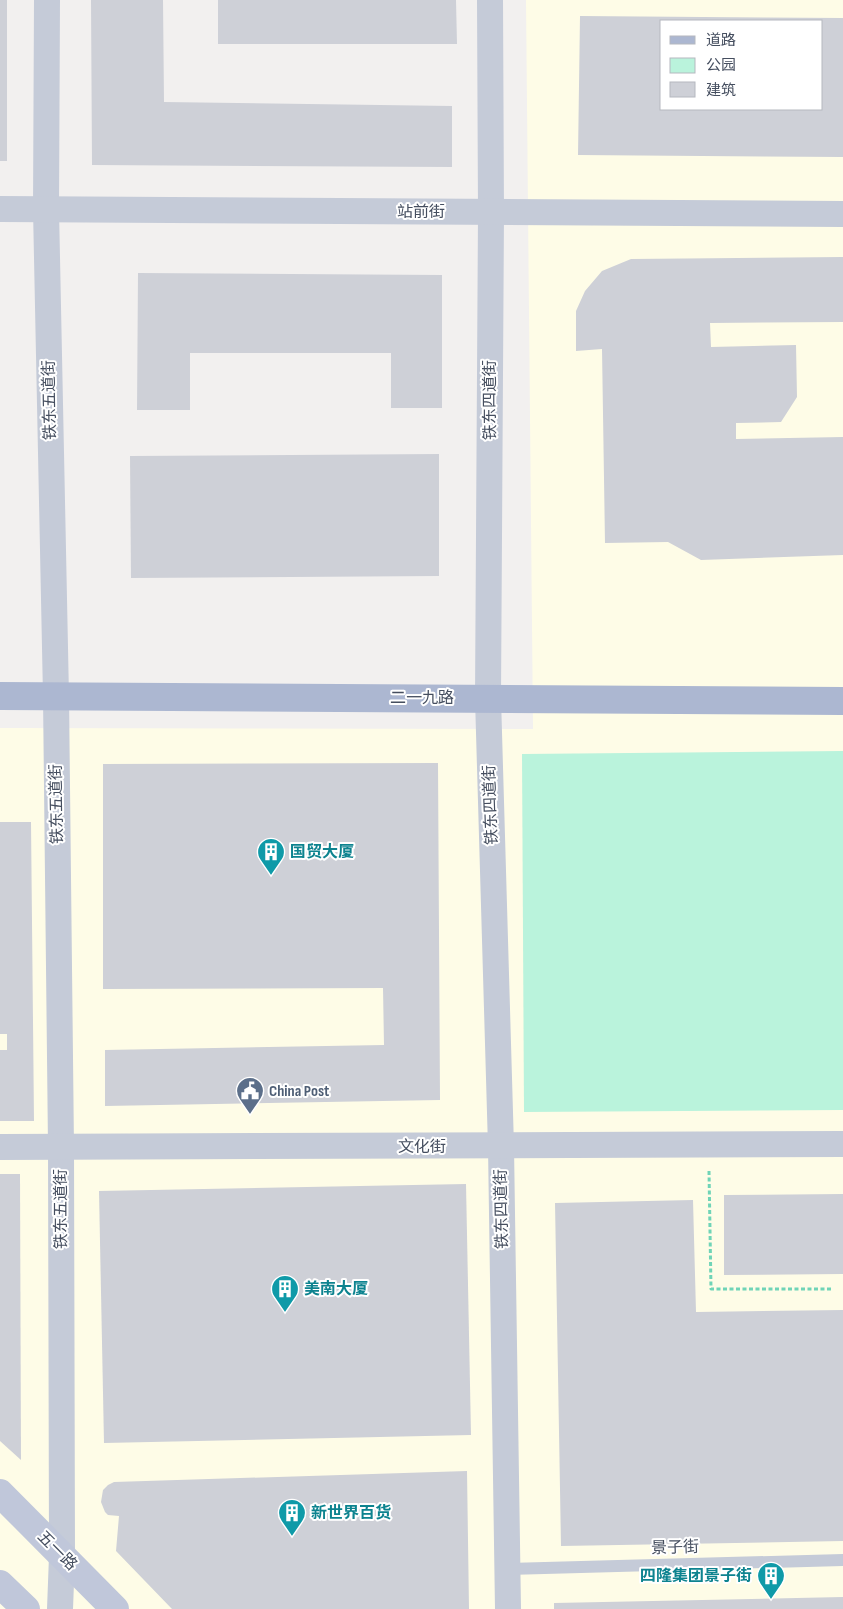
<svg xmlns="http://www.w3.org/2000/svg" width="843" height="1609" font-family="'Sofia Sans Condensed','Noto Sans SC',sans-serif">
	<rect width="100%" height="100%" fill="#f2f0ef"/>
	<path fill="#fefce7" fill-rule="evenodd" d="M526,0H843V1609H0V728L533,729ZM662,21H822V109H662Z"/>
	<path fill="#baf3dc" d="M843,751V1110L524,1112L522,754Z"/>
	<g fill="#ced0d7" fill-rule="evenodd">
		<rect x="0" y="0" width="7" height="161"/>
		<path d="M91,0H163L164,102L452,106V167L92,165Z"/>
		<path d="M218,0H456L457,44H218Z"/>
		<path d="M580,16L843,18V157L578,155ZM662,21H822V109H662Z"/>
		<path d="M843,257V322L710,323L711,347L796,345L797,397L781,422L736,423V439L843,437V555L701,560L668,542L605,543L602,349L576,351V311L585,291L602,271L631,259Z"/>
		<path d="M138,273L442,275V408H391V353H190V410H137Z"/>
		<path d="M439,454V576L131,578L130,456Z"/>
		<path d="M438,763L440,1100L105,1106V1050L384,1045L383,988L103,989V764Z"/>
		<path d="M0,822H31L34,1121H0V1050H7V1034H0Z"/>
		<path d="M0,1174H20L21,1460L0,1441Z"/>
		<path d="M466,1184L471,1435L104,1443L99,1191Z"/>
		<path d="M843,1194V1274L724,1275V1195Z"/>
		<path d="M693,1200L696,1312L843,1310V1541L561,1546L555,1203Z"/>
		<path d="M467,1471L469,1609H172L116,1551L119,1516L108,1515L105,1512L101,1502L103,1490L108,1485L114,1482Z"/>
		<path d="M843,1597V1609H554V1603Z"/>
	</g>
	<g fill="none" stroke-linecap="round" stroke-linejoin="round">
		<path stroke="#6fd4b7" stroke-width="3" stroke-dasharray="4 2.5" stroke-linecap="butt" d="M709,1171L711,1289H831"/>
		<path stroke="#c5cbd8" stroke-width="12" d="M507,1569L843,1560"/>
		<g stroke="#c5cbd8" stroke-width="26">
			<path d="M47,0L46,209L56,696L61,1147L62,1556L60,1609"/>
			<path d="M490,0L491,213L488,698L501,1147L508,1609"/>
			<path d="M0,209L843,214"/>
			<path d="M0,1147L843,1144"/>
		</g>
		<g stroke="#c0c7da" stroke-width="28">
			<path d="M0,1493L115,1609"/>
			<path d="M0,1584L26,1609"/>
		</g>
		<path stroke="#acb7d1" stroke-width="28" d="M0,696L843,701"/>
	</g>
	<defs>
		<symbol id="building-pin" viewBox="-11 -11 22 30"><path d="M0 17L-7.5 6A9.5 9.5 0 1 1 7.5 6Z" fill="#0f9aa8" stroke="#fff"/><path d="M-4-6H4V6H1V3H-1V6H-4ZM-2.5-4.3h1.7v1.8h-1.7ZM.8-4.3h1.7v1.8H.8ZM-2.5-1h1.7V.8h-1.7ZM.8-1h1.7V.8H.8Z" fill="#fff"/></symbol>
		<symbol id="civic-pin" viewBox="-11 -11 22 30"><path d="M0 17L-7.5 6A9.5 9.5 0 1 1 7.5 6Z" fill="#5c6f8a" stroke="#fff"/><path d="M-.6-6.5H3V-4.5H.6V-3L4-1V1h2V6H-6V1h2V-1L-.6-3ZM-1.2 2.5V6h2.4V2.5Z" fill="#fff"/></symbol>
	</defs>
	<g fill-rule="evenodd">
		<use href="#building-pin" x="255" y="836" width="32" height="43"/>
		<use href="#civic-pin" x="234" y="1075" width="32" height="43"/>
		<use href="#building-pin" x="269" y="1273" width="32" height="43"/>
		<use href="#building-pin" x="276" y="1497" width="32" height="43"/>
		<use href="#building-pin" x="755" y="1560" width="32" height="43"/>
	</g>
	<g text-anchor="middle" dominant-baseline="central" stroke-width="4" stroke-linejoin="round" paint-order="stroke">
		<g font-size="16" fill="#454e5f" stroke="#fff">
			<text x="421" y="212">站前街</text>
			<text transform="translate(50 400) rotate(-91)">铁东五道街</text>
			<text transform="translate(490 400) rotate(-90)">铁东四道街</text>
			<text x="422" y="698">二一九路</text>
			<text transform="translate(57 804) rotate(-91)">铁东五道街</text>
			<text transform="translate(491 805) rotate(-92)">铁东四道街</text>
			<text x="422" y="1147">文化街</text>
			<text transform="translate(61 1209) rotate(-90)">铁东五道街</text>
			<text transform="translate(502 1209) rotate(-91)">铁东四道街</text>
			<text transform="translate(675 1548) rotate(-2)">景子街</text>
			<text transform="translate(57 1551) rotate(45)">五一路</text>
		</g>
		<g font-size="16" font-weight="bold" fill="#0d838f" stroke="#fff" text-anchor="start">
			<text x="290" y="852">国贸大厦</text>
			<text x="304" y="1289">美南大厦</text>
			<text x="311" y="1513">新世界百货</text>
			<text x="752" y="1576" text-anchor="end">四隆集团景子街</text>
		</g>
		<g font-size="16" font-weight="bold" fill="#4e5e75" stroke="#fff" text-anchor="start">
			<text x="269" y="1091">China Post</text>
		</g>
	</g>
	<rect x="660" y="20" width="162" height="90" fill="#ffffff" stroke="#b5b8bf"/>
	<rect x="670" y="36" width="25" height="8" fill="#acb7d1" stroke="#b5b8bf"/>
	<text x="706" y="45" font-size="15" fill="#454e5f">道路</text>
	<rect x="670" y="58" width="25" height="15" fill="#baf3dc" stroke="#b5b8bf"/>
	<text x="706" y="70" font-size="15" fill="#454e5f">公园</text>
	<rect x="670" y="82" width="25" height="15" fill="#ced0d7" stroke="#b5b8bf"/>
	<text x="706" y="95" font-size="15" fill="#454e5f">建筑</text>
</svg>
